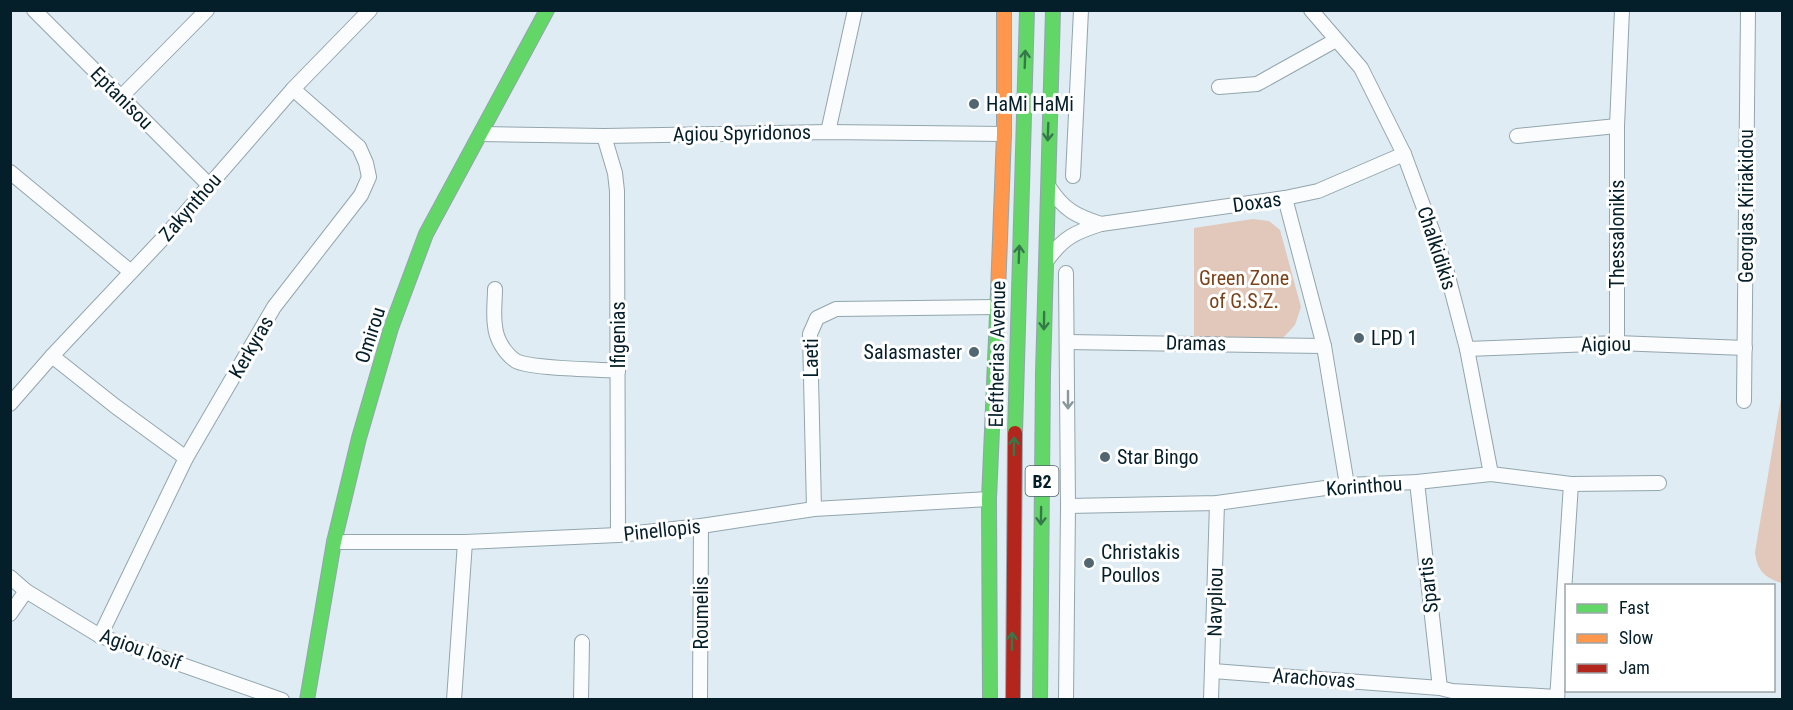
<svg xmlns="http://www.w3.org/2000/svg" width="1793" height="710" font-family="'Roboto Condensed',sans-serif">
	<rect width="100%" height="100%" fill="#dfecf4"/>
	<g fill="#e1c8ba">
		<path d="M1253,219L1269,221L1280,230L1301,307L1295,325L1283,338L1261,343L1194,337V228Z"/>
		<path d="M1782,392V583C1765,578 1757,571 1755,552Z"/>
	</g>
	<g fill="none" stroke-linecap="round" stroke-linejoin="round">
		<defs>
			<g id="street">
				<path d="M34,10L209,185"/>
				<path d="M1311,10L1361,68L1404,154L1445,265L1467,349L1491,474"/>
				<path d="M1219,87L1257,84L1336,40"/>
				<path d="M121,97L207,10"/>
				<path d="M828,132L855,10"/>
				<path d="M481,134L604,136L828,132L1004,134"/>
				<path d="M604,136L615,173L617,191L618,535"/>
				<path d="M1517,136L1617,126"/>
				<path d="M10,172L131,272"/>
				<path d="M1073,176L1081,10"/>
				<path d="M1049,187C1064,210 1076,216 1101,224"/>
				<path d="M1285,198L1324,346L1347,485"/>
				<path d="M1048,259C1064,237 1076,232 1101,224L1285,198L1318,191L1404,154"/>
				<path d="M1066,273L1068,506L1066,700"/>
				<path d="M495,289C495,301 493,314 495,326C496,339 505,354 516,361C531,369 597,369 618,371"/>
				<path d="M1067,342L1324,346"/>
				<path d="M1617,343V126L1622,10"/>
				<path d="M1467,349L1617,343L1745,348"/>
				<path d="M52,356L115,406L186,458"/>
				<path d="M1744,401L1748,10"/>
				<path d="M10,404L52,356L167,234L293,89L370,10"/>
				<path d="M1417,482L1440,688"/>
				<path d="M1068,506L1217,503L1347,485L1417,482L1491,474L1571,484L1659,483"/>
				<path d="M814,509L810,334L817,318L836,309L996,307"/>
				<path d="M334,542H465L618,535L701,526L814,509L989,499"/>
				<path d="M10,577L26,591L100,636L282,700"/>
				<path d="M10,614L26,591"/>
				<path d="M100,636L186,458L267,319L274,307L361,195L369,177L366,163L359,147L293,89"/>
				<path d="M1213,671L1440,688L1452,691L1557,697"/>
				<path d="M454,700L465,542"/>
				<path d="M581,700L582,642"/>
				<path d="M700,700L701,526"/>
				<path d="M1211,700L1217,503"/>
				<path d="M1557,700L1571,484"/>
			</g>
			<g id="fast">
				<path d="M1015,433L1027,10"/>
				<path d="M307,700L334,542L359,438L391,328L426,234L547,10"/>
				<path d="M990,700L989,499L998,292"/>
				<path d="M1040,700L1043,373L1053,10"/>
			</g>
			<path id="slow" d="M998,292L1004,134V10"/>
			<path id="jam" d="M1013,700L1015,433"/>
		</defs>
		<use href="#street" stroke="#93a5ae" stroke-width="16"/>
		<use href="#fast" stroke="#93a5ae" stroke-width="16"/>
		<use href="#slow" stroke="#93a5ae" stroke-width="16"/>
		<use href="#jam" stroke="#93a5ae" stroke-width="16"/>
		<use href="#street" stroke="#fafcfd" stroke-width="14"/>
		<use href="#fast" stroke="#63d668" stroke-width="14"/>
		<use href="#slow" stroke="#ff974d" stroke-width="14"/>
		<use href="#jam" stroke="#b3261e" stroke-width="14"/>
	</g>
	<defs><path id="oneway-shaft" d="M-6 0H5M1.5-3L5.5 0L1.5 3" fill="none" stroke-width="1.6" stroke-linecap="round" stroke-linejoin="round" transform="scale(1.5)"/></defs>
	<g stroke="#347a49">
		<use href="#oneway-shaft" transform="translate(1025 59) rotate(-88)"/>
		<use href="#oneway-shaft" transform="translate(1048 132) rotate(92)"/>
		<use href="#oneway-shaft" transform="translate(1019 254) rotate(-88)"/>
		<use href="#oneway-shaft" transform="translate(1044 321) rotate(91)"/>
		<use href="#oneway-shaft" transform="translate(1014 446) rotate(-89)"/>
		<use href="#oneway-shaft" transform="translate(1041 516) rotate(91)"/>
		<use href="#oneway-shaft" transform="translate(1012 641) rotate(-89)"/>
	</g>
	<use stroke="#8b989e" href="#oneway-shaft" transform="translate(1068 400) rotate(90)"/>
	<g fill="#516671" stroke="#fff" stroke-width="2">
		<circle cx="974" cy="104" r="6"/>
		<circle cx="1359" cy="338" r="6"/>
		<circle cx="974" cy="352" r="6"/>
		<circle cx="1105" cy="457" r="6"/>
		<circle cx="1089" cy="563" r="6"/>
	</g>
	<g text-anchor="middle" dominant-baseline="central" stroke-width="6" stroke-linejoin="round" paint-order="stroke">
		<rect fill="#fff" stroke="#4f626a" stroke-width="1.5" x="1025.5" y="466" width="33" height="30" rx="4.5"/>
		<g font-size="18" font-weight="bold" fill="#041e2a">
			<text x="1042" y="481">B2</text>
		</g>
		<g font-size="20" fill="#041e2a" stroke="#fff">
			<text transform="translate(122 98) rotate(45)">Eptanisou</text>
			<text transform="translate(742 133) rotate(-1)">Agiou Spyridonos</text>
			<text transform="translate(1257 202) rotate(-8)">Doxas</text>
			<text transform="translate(1746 206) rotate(-90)">Georgias Kiriakidou</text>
			<text transform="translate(190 207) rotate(-49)">Zakynthou</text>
			<text transform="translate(1617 234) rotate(-90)">Thessalonikis</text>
			<text transform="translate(1437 248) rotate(72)">Chalkidikis</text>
			<text transform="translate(370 335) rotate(-72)">Omirou</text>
			<text transform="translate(618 335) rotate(-90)">Ifigenias</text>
			<text transform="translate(1196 343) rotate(1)">Dramas</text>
			<text transform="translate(1606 344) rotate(-1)">Aigiou</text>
			<text transform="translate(251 347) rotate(-60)">Kerkyras</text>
			<text transform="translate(997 354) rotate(-89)">Eleftherias Avenue</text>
			<text transform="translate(811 358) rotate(-90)">Laeti</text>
			<text transform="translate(1364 486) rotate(-4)">Korinthou</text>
			<text transform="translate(662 530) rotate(-6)">Pinellopis</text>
			<text transform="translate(1428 585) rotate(-96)">Spartis</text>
			<text transform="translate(1215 602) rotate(-89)">Navpliou</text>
			<text transform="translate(701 613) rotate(-90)">Roumelis</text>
			<text transform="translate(141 649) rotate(20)">Agiou Iosif</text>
			<text transform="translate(1314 678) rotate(4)">Arachovas</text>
		</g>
		<g font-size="20" fill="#041e2a" stroke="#fff" text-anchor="start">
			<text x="986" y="104">HaMi HaMi</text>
			<text x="1371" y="338">LPD 1</text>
			<text x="962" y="352" text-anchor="end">Salasmaster</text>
			<text x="1117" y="457">Star Bingo</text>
			<text x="1101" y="552">Christakis<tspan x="1101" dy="23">Poullos</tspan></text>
		</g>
		<g font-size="20" fill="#7c421a" stroke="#fff">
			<text x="1244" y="278">Green Zone<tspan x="1244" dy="23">of G.S.Z.</tspan></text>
		</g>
	</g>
	<rect width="1793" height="710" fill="none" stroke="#041e2a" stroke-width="24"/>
	<rect x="1565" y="584" width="210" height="108" fill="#ffffff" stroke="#9ba5aa" stroke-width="1.5"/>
	<rect x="1577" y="604" width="30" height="9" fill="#63d668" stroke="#9ba5aa" stroke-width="1.5"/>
	<text x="1619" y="614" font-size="18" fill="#041e2a">Fast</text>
	<rect x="1577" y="634" width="30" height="9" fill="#ff974d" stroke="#9ba5aa" stroke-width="1.5"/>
	<text x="1619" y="644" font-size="18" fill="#041e2a">Slow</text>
	<rect x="1577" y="664" width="30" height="9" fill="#b3261e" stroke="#9ba5aa" stroke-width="1.5"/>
	<text x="1619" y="674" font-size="18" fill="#041e2a">Jam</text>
</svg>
